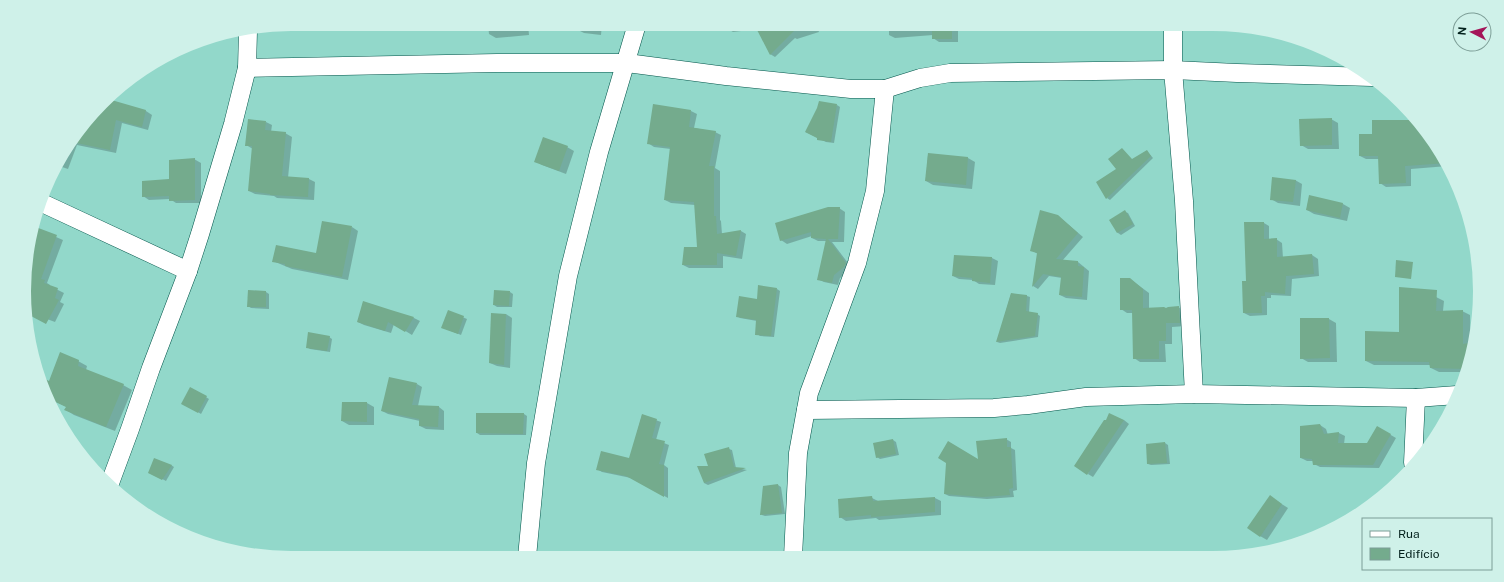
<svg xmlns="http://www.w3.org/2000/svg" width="1504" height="582" font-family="'Public Sans',sans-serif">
	<rect width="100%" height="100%" fill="#92d8ca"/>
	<g fill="#0003">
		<path d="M488,24H528L529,35L496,38L489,34Z"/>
		<path d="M581,24H602L601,35L584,33L580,31Z"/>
		<path d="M727,24H749V30L733,32L728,29Z"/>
		<path d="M755,24H816L819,32L797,39L795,38L775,57L770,54Z"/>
		<path d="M869,24H958V42H939L933,38V35L895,38L889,35V26H873Z"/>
		<path d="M131,79L128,85L121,86Z"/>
		<path d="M107,100L146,111L152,115L148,130L122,123L116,153L77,145L68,169L56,165L60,158Z"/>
		<path d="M837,105L840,107L834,143L826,142L806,132Z"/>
		<path d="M691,111L697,114L694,128L715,132L721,135L715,168L720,171V220L721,221L722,234L741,231L746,234L742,259L723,256V268H689L683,265L698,248L695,205L671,203L665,200L671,149L654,147L648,143Z"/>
		<path d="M1416,118L1444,158L1448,166L1411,169V186L1386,187L1380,183L1379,159H1366L1360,156L1373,135L1416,121Z"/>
		<path d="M1331,119L1338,123L1339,149H1308L1301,145Z"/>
		<path d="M266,122L272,125L271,132L285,133L292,137L288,178L309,179L315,182L314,200L277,198L274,196L255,194L249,191L253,149L246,145Z"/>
		<path d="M567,147L574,151L566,174L542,165L535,161Z"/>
		<path d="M1147,151L1153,158L1110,200L1107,198L1133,160Z"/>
		<path d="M928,154L968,158L975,162L972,189L933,185L926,181Z"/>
		<path d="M194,159L201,163V203H176L170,199L149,200L143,196L170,180Z"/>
		<path d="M1295,180L1302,184L1300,206L1278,203L1271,199Z"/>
		<path d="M1343,204L1350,208L1347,221L1314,214L1307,210Z"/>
		<path d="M839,208L845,212L844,242H832L851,267L850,270L840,278L838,285L824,282L818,279L827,241H818L812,238V236L787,244L781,240Z"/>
		<path d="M1125,212L1128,213L1135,226L1121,235L1118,233L1110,220Z"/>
		<path d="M1063,220L1083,237L1062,261L1078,262L1089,271L1087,300L1066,298L1060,295L1062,278L1049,276L1038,289L1033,286L1038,254L1031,250Z"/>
		<path d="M1264,223L1269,226V240L1276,239L1282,243L1283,258L1312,255L1318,259L1319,276L1292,279L1291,296L1271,295V298H1267V315L1250,316L1244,313L1247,282Z"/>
		<path d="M33,227L63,240L47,283L50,285V286L64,293L60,302L64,304L55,322L28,312Z"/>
		<path d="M352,227L358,231L348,280L292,269L273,261L317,254Z"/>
		<path d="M992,258L998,261L995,285L979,284L973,280L959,279L953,276Z"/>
		<path d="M1130,279L1149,293V309H1166L1178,307L1185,311L1186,326L1172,327V344H1165L1166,362H1140L1134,358L1133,313H1127L1121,309Z"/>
		<path d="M777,289L780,291L774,337L760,336L757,334V321L740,318L737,316L758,300Z"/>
		<path d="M249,291L266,292L269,294V309L251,308L248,306Z"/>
		<path d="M510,292L513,294L512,307H497L494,305Z"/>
		<path d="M1011,294L1027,296L1030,297L1029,313L1037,314L1040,316L1038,337L1000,343L997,342Z"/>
		<path d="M1436,297L1444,301L1443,311H1462L1470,315L1471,361L1466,372H1439L1431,368V365H1374L1366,361L1400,333Z"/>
		<path d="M363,303L414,318L420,321L412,335L394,324L391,333L364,325L358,322Z"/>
		<path d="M448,311L467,319L461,335L446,329Z"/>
		<path d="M506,314L512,318L510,368L497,366L490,363Z"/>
		<path d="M1301,319H1329L1336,323L1337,362H1308L1301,358Z"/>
		<path d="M329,337L332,339L330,352L310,349L307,347Z"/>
		<path d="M78,361L87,366L86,370L123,385L132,390L115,431L74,415L66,410L67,407L46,397L44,393L43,388L46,380L49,382Z"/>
		<path d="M417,384L422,387L418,406L439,407L444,411V430L426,429L420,426V421L388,414L382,411Z"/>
		<path d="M191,388L209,399L201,414L183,403Z"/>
		<path d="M343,403H367L374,407V425H349L342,421Z"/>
		<path d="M524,414L527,416L526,435H480L477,433Z"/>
		<path d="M642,415L661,422L656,440L669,445L664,465L668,468V498L631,478L602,472L597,469L630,459Z"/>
		<path d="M1124,420L1129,424L1093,477L1088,474L1106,421Z"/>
		<path d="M1320,425L1326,429L1328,435L1339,433L1345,436L1344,444H1368L1377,427L1396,438L1379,468L1320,467L1314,464V461H1307L1301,458Z"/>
		<path d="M1006,439L1011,442V448L1015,450L1017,490L1013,491L1014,497L987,499L949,496L945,494L979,461Z"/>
		<path d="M893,440L896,442L899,455L880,459L877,457Z"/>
		<path d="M1165,443L1168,445L1170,464L1151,465L1148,464Z"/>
		<path d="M729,449L732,450L736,468L747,470L708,485L704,483L709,467Z"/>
		<path d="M171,465L174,467L166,481L149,472Z"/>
		<path d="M778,485L781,487L785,514L765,516L762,515L763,487Z"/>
		<path d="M872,498L878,501L935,498L941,501V515L879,520L876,518L846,521L840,517Z"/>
		<path d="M1277,501L1288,508L1267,540L1260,536Z"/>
	</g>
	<g fill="#74ab8d">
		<path d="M754,24H801L770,55Z"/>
		<rect x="932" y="24" width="20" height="15"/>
		<path d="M108,99L146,110L142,127L116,120L110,150L72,142Z"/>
		<path d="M819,101L837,104L831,142L817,140V138L805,132L817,108Z"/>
		<path d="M653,104L691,110L689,127L716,131L709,166H714V216H716L717,234L741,230L736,256L717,253V265H682L684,247H697L694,202L664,200L670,147L647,144Z"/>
		<path d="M1332,118V145L1300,146L1299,119Z"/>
		<path d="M248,119L266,121L265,130L286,132L282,176L309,178L308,197L270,195V194L248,191L252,146H245Z"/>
		<path d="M1372,120H1417L1447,163L1405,166L1406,183L1379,184L1378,156H1359V134H1372Z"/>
		<path d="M543,137L568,146L559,171L534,162Z"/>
		<path d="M1122,148L1132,159L1147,150L1151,156L1106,199L1096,182L1116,169L1108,159Z"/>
		<path d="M928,153L968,157L966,185L925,181Z"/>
		<path d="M195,158V200L169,201V196L142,197V181L169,179V160Z"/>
		<path d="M1272,177L1296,180L1293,202L1270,200Z"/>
		<path d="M1309,195L1343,203L1340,218L1306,210Z"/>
		<path d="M828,207H840L838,239H828L846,263L844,267L834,275L832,283L817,280L826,239L811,238V232L780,241L775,223Z"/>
		<path d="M1040,210L1058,215L1078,233L1056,259L1078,261V266L1084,267L1082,297L1059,295L1061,277L1043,274L1032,287L1037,253L1030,251Z"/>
		<path d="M1125,210L1133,224L1117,233L1109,220Z"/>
		<path d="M322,221L352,226L342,277L285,266V264L272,262L276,245L316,253Z"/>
		<path d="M1244,222H1264V239L1277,238V257L1312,254L1314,274L1286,276L1285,294L1265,292V296H1261L1262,313H1243L1242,281H1246Z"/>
		<path d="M33,226L57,235L41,279L45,280L44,283L58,288L55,298L59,300L46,324L29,315L28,317L26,256Z"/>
		<path d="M954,255L992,257L990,283L972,281V278L952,276Z"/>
		<path d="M1396,260L1413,262L1411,279L1395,277Z"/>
		<path d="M1120,278H1130L1143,289V308L1164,307L1166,308L1168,307L1179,306L1180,323H1166V341H1159V359H1133L1132,310H1120Z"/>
		<path d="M758,285L777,288L771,336L755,335L756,320L736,317L739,296L757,299Z"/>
		<path d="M1399,287L1437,290L1436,311L1463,310V344L1474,342L1471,360L1467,369L1430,368L1429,362L1365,361V331L1399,332Z"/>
		<path d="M248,290L266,291V307H247Z"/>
		<path d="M494,290L510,291L509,306L493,305Z"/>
		<path d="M1011,293L1027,295L1026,311L1038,313L1035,336L996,342Z"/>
		<path d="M363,301L391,310L414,317L405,332L388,322L385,331L357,322Z"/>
		<path d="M448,310L464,316L458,334L441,328Z"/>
		<path d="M491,313L506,314L504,365L489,363Z"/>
		<path d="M1300,318H1329L1330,358L1300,359Z"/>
		<path d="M308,332L330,336L327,351L306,348Z"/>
		<path d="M60,352L79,360L78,366L124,384L106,427L64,410L66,407L47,398L39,376L49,381Z"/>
		<path d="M389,377L417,383L412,405L439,406L438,427L419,426V419L381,411Z"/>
		<path d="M190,387L207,396L198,413L181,404Z"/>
		<path d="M342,402H367V422L341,421Z"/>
		<path d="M476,413H524L523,434L476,433Z"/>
		<path d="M1109,413L1124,420L1087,475L1074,466L1104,420H1106Z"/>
		<path d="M642,414L657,419L652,438L665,441L659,464L664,465V497L626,476L596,470L601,451L629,458Z"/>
		<path d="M1320,424L1324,434L1339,432L1338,443H1367L1377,426L1391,434L1373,465H1313L1312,459L1300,458V426Z"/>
		<path d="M1007,438V447H1011L1013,488L1009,489L1010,495L982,497L944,494L946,463L938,458L948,441L978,459L976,441Z"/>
		<path d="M893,439L896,454L876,458L873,443Z"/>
		<path d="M1165,442L1167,463L1147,464L1146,444Z"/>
		<path d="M729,447L734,467L746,468L704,483L697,466H708L704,454Z"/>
		<path d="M154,458L172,465L162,480L148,473Z"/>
		<path d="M778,484L782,513L760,515L763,486Z"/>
		<path d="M1270,495L1282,504L1260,537L1247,528Z"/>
		<path d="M872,496L873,501L935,497V512L871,517V515L839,518L838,499Z"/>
	</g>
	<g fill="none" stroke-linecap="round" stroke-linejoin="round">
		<defs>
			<g id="street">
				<path d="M1173,24V70L1184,201L1194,394"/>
				<path d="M247,68L497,63H627L726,76L851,89H885L920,78L950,73L1173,70L1237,73L1372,77"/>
				<path d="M40,202L188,271"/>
				<path d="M806,410L994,408L1028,405L1086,397L1194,394L1416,398L1457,395"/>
				<path d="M1413,463L1416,398"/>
				<path d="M110,483L130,429L151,368L188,271L200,234L233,124L247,68L248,31"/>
				<path d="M527,557L536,463L568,276L599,152L637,24"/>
				<path d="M793,557L798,453L809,393L857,263L875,191L885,89"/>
			</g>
		</defs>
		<use href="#street" stroke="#00554a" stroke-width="19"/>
		<use href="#street" stroke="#fff" stroke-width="18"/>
	</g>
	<path d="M0 0H1504V582H0ZM291 31H1213A260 260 0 0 1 1473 291V291A260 260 0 0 1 1213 551H291A260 260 0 0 1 31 291V291A260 260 0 0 1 291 31Z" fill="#cff1e9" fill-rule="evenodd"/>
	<rect x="1362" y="518" width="130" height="52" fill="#cff1e9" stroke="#7d9e97"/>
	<rect x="1370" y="531" width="20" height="6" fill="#ffffff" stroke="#7d9e97"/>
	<text x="1398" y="538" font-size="12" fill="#03211c">Rua</text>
	<rect x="1370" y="548" width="20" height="12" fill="#74ab8d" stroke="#7d9e97"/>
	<text x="1398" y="558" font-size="12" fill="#03211c">Edifício</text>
	<g transform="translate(1472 32) rotate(276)"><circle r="19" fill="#cff1e9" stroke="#7d9e97"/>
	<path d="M0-3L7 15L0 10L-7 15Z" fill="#a41558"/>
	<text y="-6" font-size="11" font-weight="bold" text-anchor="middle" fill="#03211c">N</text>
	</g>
</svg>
